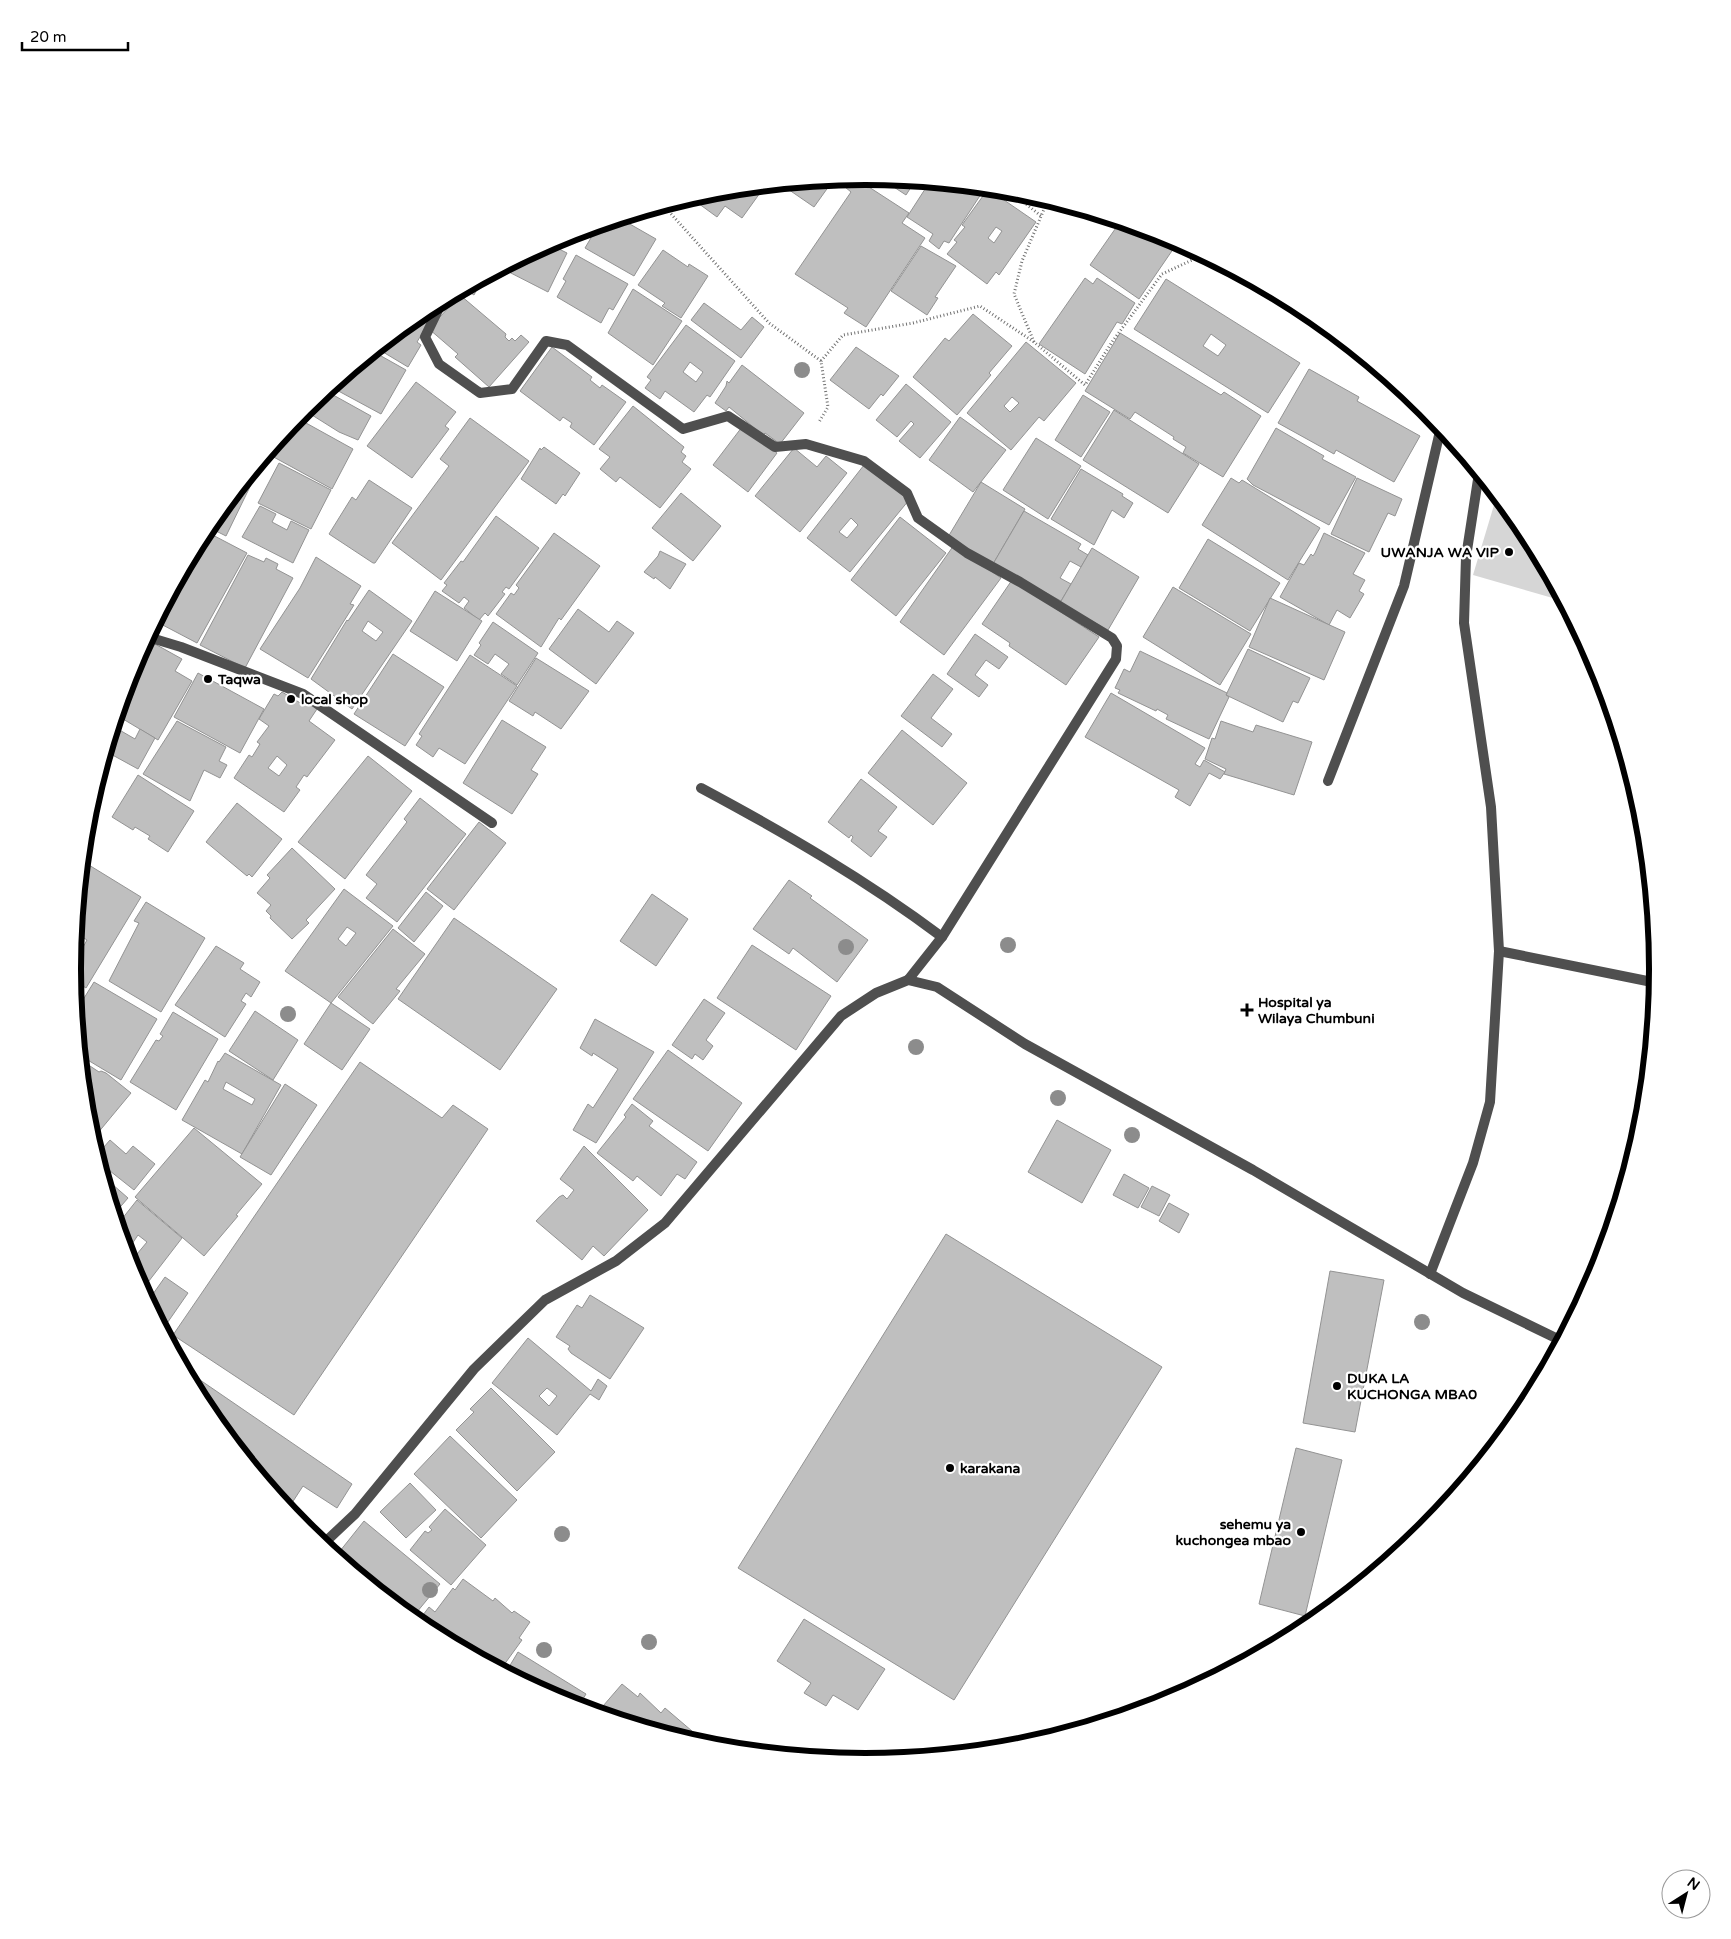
<svg xmlns="http://www.w3.org/2000/svg" width="1731" height="1939" font-family="'Varela Round',sans-serif">
	<rect width="100%" height="100%" fill="#fff"/>
	<path fill="#d6d6d6" d="M1497,495L1525,529L1563,601L1473,575Z"/>
	<g fill="#bfbfbf" stroke="#939393" fill-rule="evenodd">
		<path d="M852,178H855L909,213L902,223L925,238L866,327L844,313L848,308L795,274L851,192L845,187Z"/>
		<path d="M880,178L915,181L906,195Z"/>
		<path d="M838,179L832,188L829,186L814,207L782,185Z"/>
		<path d="M929,183L985,188L949,243L944,241L939,249L929,241L933,234L907,217Z"/>
		<path d="M765,186L742,218L725,206L717,217L691,198L711,192Z"/>
		<path d="M988,189L1036,222L999,275L996,272L987,284L947,254L957,242L954,240L965,227L962,225ZM996,227L1002,231L994,243L988,238Z"/>
		<path d="M621,219L656,239L634,276L585,248L598,226Z"/>
		<path d="M1120,222L1178,242L1139,299L1090,265Z"/>
		<path d="M579,232L573,243L561,237H562Z"/>
		<path d="M549,244L567,253L548,292L503,269Z"/>
		<path d="M921,246L956,266L935,297L938,298L927,315L891,291Z"/>
		<path d="M663,250L688,267L689,264L708,276L681,318L662,306L665,303L638,285Z"/>
		<path d="M576,255L628,284L613,310L609,308L601,323L557,297L566,281L563,279Z"/>
		<path d="M1085,278L1093,284L1097,278L1135,303L1122,324L1117,322L1085,374L1039,344Z"/>
		<path d="M482,279L474,295L466,290L456,294Z"/>
		<path d="M1166,279L1300,363L1268,413L1134,329ZM1211,334L1226,345L1218,356L1203,346Z"/>
		<path d="M633,289L682,321L653,365L608,333Z"/>
		<path d="M460,295L506,334L505,337L509,341L512,338L515,341L521,335L529,342L489,387L455,357L458,354L429,329Z"/>
		<path d="M704,303L741,330L752,317L764,327L741,358L691,320Z"/>
		<path d="M429,308L432,310L429,313L433,315L417,342L421,345L408,367L378,349Z"/>
		<path d="M973,314L1012,346L989,373L991,375L957,415L913,377L945,338L949,341Z"/>
		<path d="M686,325L735,361L710,397L707,395L694,412L665,391L660,399L645,388L651,380L647,377ZM690,362L703,372L696,382L683,372Z"/>
		<path d="M1120,333L1221,395L1224,392L1261,416L1223,477L1183,453L1186,447L1173,439L1174,437L1135,412L1130,419L1085,391Z"/>
		<path d="M1026,342L1076,383L1044,421L1039,417L1011,450L967,413ZM1012,397L1019,403L1010,412L1004,406Z"/>
		<path d="M552,347L592,377L590,380L600,388L602,385L626,402L594,445L570,427L572,423L563,417L560,421L520,391Z"/>
		<path d="M856,347L899,376L883,396L881,394L869,409L830,380Z"/>
		<path d="M374,352L406,370L381,414L331,387Z"/>
		<path d="M742,365L804,413L780,444L765,433L763,435L729,407L726,411L715,403L726,386L727,381L729,383Z"/>
		<path d="M1309,369L1359,397L1357,401L1420,436L1394,482L1336,450L1334,454L1278,423Z"/>
		<path d="M416,382L456,412L445,426L449,429L412,478L367,446Z"/>
		<path d="M906,384L951,422L920,458L899,441L914,424L911,421L897,437L876,420Z"/>
		<path d="M326,391L371,416L358,440L339,432L304,410Z"/>
		<path d="M1083,395L1110,412L1081,457L1055,440Z"/>
		<path d="M633,406L684,447L681,452L686,456L682,462L691,469L660,508L620,477L616,482L600,469L610,457L599,449Z"/>
		<path d="M1114,410L1199,464L1168,513L1083,460Z"/>
		<path d="M960,417L1006,450L973,492L929,460Z"/>
		<path d="M297,418L353,449L332,489L270,455Z"/>
		<path d="M470,418L529,461L441,580L392,543L449,466L440,459Z"/>
		<path d="M742,427L777,453L748,492L713,465Z"/>
		<path d="M1276,428L1324,456L1322,459L1356,477L1329,525L1253,485L1247,479Z"/>
		<path d="M1036,438L1081,466L1048,519L1003,490Z"/>
		<path d="M544,447L580,473L565,496L563,494L556,504L521,479L540,448L541,450Z"/>
		<path d="M794,448L817,467L826,456L847,473L800,532L755,496Z"/>
		<path d="M264,458L226,536L208,527Z"/>
		<path d="M279,463L331,490L311,529L258,503Z"/>
		<path d="M864,465L909,500L850,572L807,538ZM851,518L858,525L847,538L839,532Z"/>
		<path d="M1081,469L1123,494L1122,496L1133,503L1124,518L1112,510L1094,545L1051,519Z"/>
		<path d="M1231,478L1239,483L1242,480L1320,528L1288,580L1202,525Z"/>
		<path d="M1357,478L1402,499L1395,516L1388,513L1369,552L1331,534Z"/>
		<path d="M369,480L412,508L375,563H373L329,534L352,497L356,500Z"/>
		<path d="M981,482L1025,509L993,564L948,537Z"/>
		<path d="M681,493L721,526L693,561L652,528Z"/>
		<path d="M260,506L276,514L272,522L287,530L291,521L309,530L293,563L242,537Z"/>
		<path d="M1024,511L1081,544L1078,549L1088,555L1081,567L1070,561L1060,578L1071,584L1061,601L993,564Z"/>
		<path d="M496,516L539,548L509,589L506,587L502,592L505,594L488,616L485,613L479,620L464,608L469,601L464,597L459,603L442,591L447,585L444,583L461,561L463,562Z"/>
		<path d="M900,517L946,553L896,616L851,580Z"/>
		<path d="M205,531L247,553L197,643L157,622L188,563L190,565Z"/>
		<path d="M554,533L600,566L561,620L559,618L541,647L496,614L511,593L514,595L519,588L516,585Z"/>
		<path d="M1324,533L1365,553L1353,574L1365,580L1359,591L1364,594L1350,618L1337,610L1329,625L1280,597L1299,563L1304,565L1311,554L1313,556L1315,553Z"/>
		<path d="M1208,539L1280,583L1250,631L1179,588Z"/>
		<path d="M954,545L1001,578L944,655L900,622Z"/>
		<path d="M1092,548L1139,577L1108,630L1060,603Z"/>
		<path d="M660,551L686,564L670,589L655,577L654,579L644,572L658,556Z"/>
		<path d="M248,555L264,562L266,558L278,564L276,569L293,578L245,668L200,645Z"/>
		<path d="M316,557L361,586L350,604L354,605L308,678L260,649L300,588Z"/>
		<path d="M1012,580L1099,637L1066,685L1009,646L1010,643L982,624Z"/>
		<path d="M1173,587L1251,634L1220,685L1143,637Z"/>
		<path d="M369,590L412,621L352,709L311,679L347,620L348,621ZM368,621L383,632L376,641L362,631Z"/>
		<path d="M435,591L482,621L457,661L410,631Z"/>
		<path d="M1270,598L1345,632L1324,680L1249,647Z"/>
		<path d="M578,609L609,632L617,621L634,633L596,684L549,649Z"/>
		<path d="M493,622L538,653L517,685L501,674L509,664L495,654L488,664L474,655L481,645L479,643Z"/>
		<path d="M975,634L1008,657L999,669L986,660L975,675L988,685L979,697L947,674Z"/>
		<path d="M155,644L182,659L175,671L192,681L158,740L118,716L133,666L140,652L147,656Z"/>
		<path d="M1248,649L1310,678L1298,703L1293,701L1283,722L1226,695Z"/>
		<path d="M1140,651L1227,693L1226,695L1229,697L1209,739L1166,719L1168,715L1157,709L1156,711L1118,693L1120,690L1115,688L1124,669L1130,672Z"/>
		<path d="M393,654L444,687L405,746L354,714Z"/>
		<path d="M470,655L517,686L465,764L439,748L433,757L416,745L422,736L419,734Z"/>
		<path d="M536,658L589,691L561,729L535,712L533,716L509,701Z"/>
		<path d="M198,673L264,709L240,753L174,717Z"/>
		<path d="M933,674L953,689L931,718L952,734L942,747L901,716Z"/>
		<path d="M282,692L302,704L305,700L317,709L309,721L335,740L307,777L304,775L296,787L300,790L284,812L234,778L249,755L252,757L260,744L257,742L269,726L259,719L274,694L278,696ZM277,756L287,765L279,776L268,768Z"/>
		<path d="M1111,693L1205,748L1195,764L1200,767L1204,760L1225,772L1220,779L1209,773L1190,806L1175,797L1179,790L1085,737Z"/>
		<path d="M118,717L122,719L116,728L135,739L140,729L155,738L138,769L107,752Z"/>
		<path d="M502,720L546,747L531,770L538,774L512,814L463,783Z"/>
		<path d="M177,721L226,747L219,761L227,765L220,778L204,770L190,801L143,774Z"/>
		<path d="M1221,721L1253,732L1256,725L1312,742L1294,795L1224,774L1226,769L1205,759L1212,738L1215,739Z"/>
		<path d="M902,730L967,783L933,825L868,773Z"/>
		<path d="M368,756L412,791L345,879L298,842Z"/>
		<path d="M138,775L194,811L168,852L148,839L150,836L135,827L133,830L112,817Z"/>
		<path d="M861,779L897,807L878,831L887,837L871,857L851,841L853,837L851,835L849,838L828,822Z"/>
		<path d="M420,798L466,834L397,922L366,898L377,884L366,875L407,822L404,819Z"/>
		<path d="M237,803L282,839L252,877L249,874L247,876L206,842Z"/>
		<path d="M479,822L506,843L454,910L427,889Z"/>
		<path d="M292,848L335,889L306,920L309,923L292,939L270,918L271,916L266,911L271,905L257,893L270,878L267,875Z"/>
		<path d="M84,862L141,897L86,988L74,980L73,969L75,944L82,949L87,940L76,933Z"/>
		<path d="M789,880L812,896L810,898L868,940L837,982L793,948L789,954L753,929Z"/>
		<path d="M344,889L393,926L331,1003L285,971ZM347,927L356,933L346,946L338,939Z"/>
		<path d="M426,892L443,906L414,942L398,928Z"/>
		<path d="M652,894L688,919L656,966L620,941Z"/>
		<path d="M146,902L205,938L161,1012L109,981L139,923L134,921Z"/>
		<path d="M454,918L557,989L500,1070L398,999Z"/>
		<path d="M393,929L425,954L396,989L400,991L373,1024L338,997Z"/>
		<path d="M752,945L831,996L796,1050L717,998Z"/>
		<path d="M216,946L244,963L240,969L260,982L251,997L246,993L241,1001L246,1004L225,1037L175,1005Z"/>
		<path d="M94,982L157,1019L121,1080L81,1056L76,1004L78,1001L81,1003Z"/>
		<path d="M704,999L725,1013L706,1040L713,1046L703,1060L695,1054L692,1059L672,1045Z"/>
		<path d="M331,1003L370,1029L342,1070L304,1044Z"/>
		<path d="M255,1011L298,1040L273,1080L229,1051Z"/>
		<path d="M173,1012L218,1039L176,1110L130,1082L156,1040L159,1041L163,1036L160,1034Z"/>
		<path d="M595,1019L654,1052L596,1143L573,1130L588,1104L593,1108L618,1069L593,1053L592,1056L580,1048Z"/>
		<path d="M668,1050L742,1103L708,1151L633,1099Z"/>
		<path d="M225,1053L281,1085L242,1154L182,1120L205,1080L208,1082L218,1061L219,1062ZM226,1082L255,1099L252,1105L223,1089Z"/>
		<path d="M360,1062L442,1118L453,1105L488,1129L294,1415L173,1335Z"/>
		<path d="M87,1064L99,1072L101,1071L106,1073L131,1093L92,1140L88,1124L87,1114L90,1110L86,1107L82,1069Z"/>
		<path d="M285,1084L317,1105L271,1175L240,1157Z"/>
		<path d="M632,1104L653,1121L649,1126L697,1162L685,1179L677,1174L661,1196L637,1176L633,1181L597,1153L626,1117L624,1115Z"/>
		<path d="M1057,1120L1111,1150L1082,1203L1028,1172Z"/>
		<path d="M194,1128L262,1184L236,1215L238,1216L204,1256L135,1197Z"/>
		<path d="M110,1140L126,1154L133,1146L155,1164L134,1190L100,1163L97,1155Z"/>
		<path d="M584,1146L648,1210L604,1256L593,1246L582,1260L536,1221L559,1197L563,1195L567,1199L574,1190L560,1179Z"/>
		<path d="M1124,1174L1149,1188L1138,1208L1113,1195Z"/>
		<path d="M104,1177L128,1198L115,1213Z"/>
		<path d="M1152,1186L1170,1195L1159,1216L1141,1207Z"/>
		<path d="M137,1200L182,1238L142,1290L133,1273L118,1224ZM138,1235L147,1242L137,1254L130,1247Z"/>
		<path d="M1169,1203L1189,1214L1179,1233L1159,1221Z"/>
		<path d="M946,1234L1162,1367L954,1700L738,1568Z"/>
		<path d="M1330,1271L1384,1280L1355,1432L1303,1423Z"/>
		<path d="M165,1277L188,1293L163,1329L148,1301Z"/>
		<path d="M590,1295L644,1328L610,1379L571,1353L568,1349L570,1346L556,1337L577,1305L582,1308Z"/>
		<path d="M528,1338L591,1391L598,1379L607,1386L599,1400L590,1394L557,1435L492,1383ZM547,1388L557,1396L549,1406L539,1396Z"/>
		<path d="M184,1369L352,1484L337,1508L303,1486L288,1509L206,1410Z"/>
		<path d="M491,1388L555,1452L517,1491L456,1430L474,1412L470,1409Z"/>
		<path d="M450,1436L517,1500L481,1538L414,1474Z"/>
		<path d="M1296,1448L1342,1460L1305,1616L1259,1604Z"/>
		<path d="M410,1483L436,1510L406,1538L380,1512Z"/>
		<path d="M445,1509L486,1545L451,1585L410,1550L425,1531L428,1533L432,1530L429,1527Z"/>
		<path d="M364,1521L440,1584L412,1618L336,1556Z"/>
		<path d="M463,1579L493,1601L495,1598L512,1613L514,1611L530,1622L519,1638L522,1640L501,1669L417,1623L429,1607L435,1612L453,1588L455,1590Z"/>
		<path d="M804,1619L885,1669L858,1710L833,1695L826,1706L804,1693L811,1683L777,1661Z"/>
		<path d="M518,1652L586,1694L578,1707L562,1702L506,1672Z"/>
		<path d="M622,1684L638,1697L640,1693L661,1713L665,1708L699,1737L694,1742L666,1734L654,1721L651,1729L597,1713Z"/>
		<path d="M709,1739L720,1748L704,1745Z"/>
	</g>
	<g fill="none" stroke-linecap="round" stroke-linejoin="round">
		<g stroke="#717171" stroke-width="3" stroke-dasharray="1 2.5" stroke-linecap="butt">
			<path d="M1010,191L1041,216"/>
			<path d="M664,206L769,323L821,361L828,407L819,422"/>
			<path d="M1034,342L1014,294L1022,261L1048,200"/>
			<path d="M821,361L843,335L913,323L980,306L1034,342L1085,385L1112,342L1162,274L1203,255"/>
		</g>
		<g stroke="#4f4f4f" stroke-width="10">
			<path d="M701,788C785,833 866,880 942,937"/>
			<path d="M1499,951L1657,983"/>
			<path d="M1430,1274L1473,1163L1490,1102L1499,951L1491,807L1464,623L1466,557L1479,473"/>
		</g>
		<g stroke="#4f4f4f" stroke-width="10">
			<path d="M433,306L438,310L425,337L439,364L480,393L512,389L546,341L567,345L683,429L728,416L775,447L806,444L864,461L907,493L918,518L967,553L1020,582L1112,638L1117,646L1116,659L942,937L908,980"/>
			<path d="M148,637L181,647L303,694L492,823"/>
			<path d="M1328,781L1404,586L1441,427"/>
			<path d="M322,1545L355,1514L474,1369L545,1300L616,1261L665,1223L841,1016L876,993L908,980L937,987L1025,1044L1253,1170L1463,1293L1562,1341"/>
		</g>
	</g>
	<g fill="#8c8c8c">
		<circle cx="802" cy="370" r="8"/>
		<circle cx="1008" cy="945" r="8"/>
		<circle cx="846" cy="947" r="8"/>
		<circle cx="288" cy="1014" r="8"/>
		<circle cx="916" cy="1047" r="8"/>
		<circle cx="1058" cy="1098" r="8"/>
		<circle cx="1132" cy="1135" r="8"/>
		<circle cx="1422" cy="1322" r="8"/>
		<circle cx="562" cy="1534" r="8"/>
		<circle cx="430" cy="1590" r="8"/>
		<circle cx="649" cy="1642" r="8"/>
		<circle cx="544" cy="1650" r="8"/>
	</g>
	<g fill="#000" stroke="#fff" stroke-width="2">
		<circle cx="1509" cy="552" r="5"/>
		<circle cx="208" cy="679" r="5"/>
		<circle cx="291" cy="699" r="5"/>
		<path d="M1244.5 1002.5h5v5h5v5h-5v5h-5v-5h-5v-5h5z"/>
		<circle cx="1337" cy="1386" r="5"/>
		<circle cx="950" cy="1468" r="5"/>
		<circle cx="1301" cy="1532" r="5"/>
	</g>
	<g text-anchor="middle" dominant-baseline="central" stroke-width="4.5" stroke-linejoin="round" paint-order="stroke">
		<g font-size="14" font-weight="bold" fill="#000" stroke="#fff" text-anchor="start">
			<text x="1499" y="552" text-anchor="end">UWANJA WA VIP</text>
			<text x="218" y="679">Taqwa</text>
			<text x="301" y="699">local shop</text>
			<text x="1258" y="1002">Hospital ya<tspan x="1258" dy="16">Wilaya Chumbuni</tspan></text>
			<text x="1347" y="1378">DUKA LA<tspan x="1347" dy="16">KUCHONGA MBA0</tspan></text>
			<text x="960" y="1468">karakana</text>
			<text x="1291" y="1524" text-anchor="end">sehemu ya<tspan x="1291" dy="16">kuchongea mbao</tspan></text>
		</g>
	</g>
	<path d="M0 0H1731V1939H0ZM81 969a784 784 0 1 1 1568 0a784 784 0 1 1-1568 0Z" fill="#fff" fill-rule="evenodd"/>
	<path fill="none" stroke="#000" stroke-width="6" d="M81 969a784 784 0 1 1 1568 0a784 784 0 1 1-1568 0Z"/>
	<g transform="translate(1686 1894) rotate(36)"><circle r="24" fill="#ffffff" stroke="#999999"/>
	<path d="M0-4L9 19L0 12L-9 19Z" fill="#000000"/>
	<text y="-8" font-size="14" font-weight="bold" text-anchor="middle" fill="#000000">N</text>
	</g>
	<path d="M22 42v8h106v-8" fill="none" stroke="#000000" stroke-width="2.5"/>
	<text x="30" y="42" font-size="15" fill="#000000" stroke="#ffffff" stroke-width="4" paint-order="stroke">20 m</text>
</svg>
